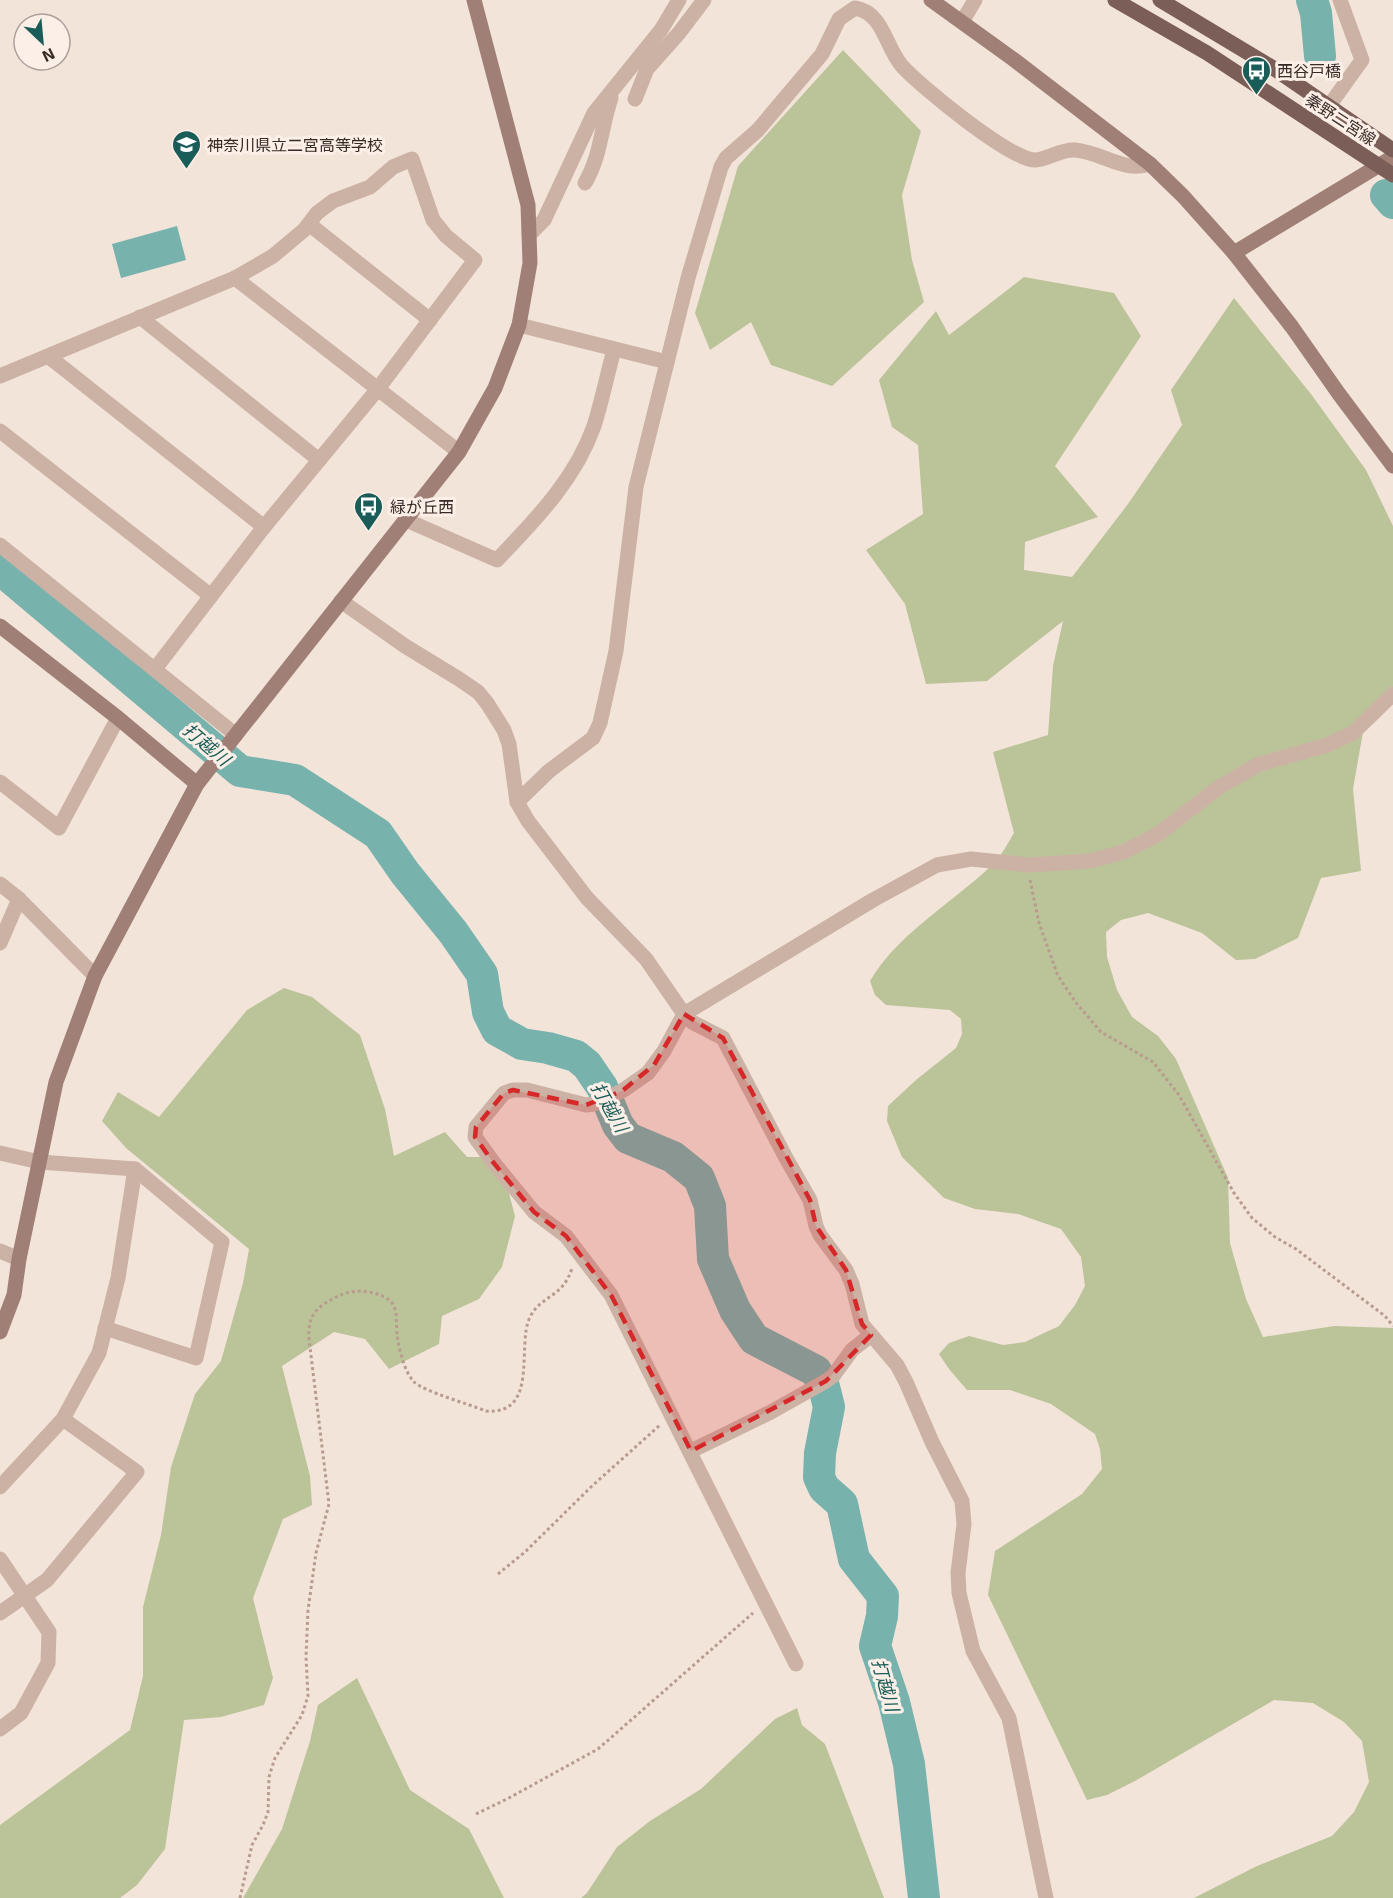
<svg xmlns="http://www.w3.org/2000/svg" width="1393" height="1898" font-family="'Exo 2','Noto Sans JP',sans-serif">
	<rect width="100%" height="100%" fill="#f3e4da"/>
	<g fill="#bbc399">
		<path d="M843,50L921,131L902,195L912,260L924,302L832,386L771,365L751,322L710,350L695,313L738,166Z"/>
		<path d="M1024,277L1114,293L1141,336L1055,466L1098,517L1025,542L1024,570L1072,577L1128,504L1182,425L1171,390L1234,298L1311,394L1366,470L1393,526V701L1366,715L1353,789L1361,871L1321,878L1298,938L1255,959L1236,960L1202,933L1148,913L1121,920L1106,932L1107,957L1117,990L1132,1017L1158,1036L1176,1059L1228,1178L1230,1243L1246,1299L1263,1337L1334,1326L1393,1328V1898H1194L1257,1866L1332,1836L1354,1812L1369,1782L1362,1741L1344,1722L1313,1703L1274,1700L1135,1781L1107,1795L1087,1800L988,1595L995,1551L1082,1494L1102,1469L1100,1449L1095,1434L1051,1404L1010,1390H967L949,1369L939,1354L949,1343L969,1336L1003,1345L1025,1342L1059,1326L1075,1305L1085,1286L1081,1257L1061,1229L1018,1214L975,1209L944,1198L902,1157L887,1121L888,1106L916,1080L956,1048L962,1034L961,1019L950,1010L886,1005L875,995L870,981C899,932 953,903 993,864C1002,855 1008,843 1014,833L993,752L1048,735L1053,666L1063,621L987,681L926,684L905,604L866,550L923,514L918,445L892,427L879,380L936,311L949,335Z"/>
		<path d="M284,988L312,997L360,1035L385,1109L394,1156L445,1132L467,1157H480L506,1182L515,1216L502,1267L479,1299L442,1316L439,1344L389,1369L365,1339L334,1332L282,1366L310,1476L312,1505L283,1519L253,1598L273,1678L264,1705L221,1717L184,1720L165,1849L137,1885L120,1898H0V1825L130,1730L143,1676V1607L161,1535L171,1467L195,1394L221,1361L243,1283L249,1249L126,1148L102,1121L118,1092L159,1117L247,1010Z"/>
		<path d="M357,1678L410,1790L469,1829L504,1898H243L282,1829L310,1741L318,1705Z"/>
		<path d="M797,1708L802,1725L825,1744L884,1898H581L587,1893L617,1847L650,1821L701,1789L775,1719Z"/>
	</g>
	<path fill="#77b2ad" d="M177,226L186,260L121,278L112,244Z"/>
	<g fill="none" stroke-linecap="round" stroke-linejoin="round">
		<g stroke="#77b2ad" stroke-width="32">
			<path d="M1312,0L1316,13L1320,56"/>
			<path d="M1386,195L1393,203"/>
			<path d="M0,569L240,771L295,780L378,834L405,873L453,932L482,974L488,1012L497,1030L522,1044L548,1048L576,1056L587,1065L602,1087L618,1125L628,1138L673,1157L699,1178L710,1206L713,1259L735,1310L754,1339L816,1371L824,1387L829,1407L820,1453L819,1477L824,1488L842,1504L854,1559L883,1596L882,1616L875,1646L894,1702L909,1764L924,1898"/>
		</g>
		<g stroke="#b89b8f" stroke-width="3" stroke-dasharray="3 3" stroke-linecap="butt">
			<path d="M1030,880L1039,923L1058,976L1077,1004L1101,1032L1153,1062L1179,1095L1234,1193L1252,1218L1275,1237L1296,1249L1385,1316L1393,1326"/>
			<path d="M498,1574L525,1552L591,1487L660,1425"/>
			<path d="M476,1814L507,1799L598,1749L753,1613"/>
			<path d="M240,1898L252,1845L263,1825L268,1812L269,1777L272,1767L275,1758L302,1715L308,1696L306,1657L308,1610L316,1553L329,1504L309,1339C308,1323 311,1313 324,1304C338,1295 351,1289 367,1292C376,1293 386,1296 392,1303C398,1311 396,1325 397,1335C399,1349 404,1371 414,1382C425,1392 469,1404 486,1411C540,1415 516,1345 530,1317C541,1295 563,1298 572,1268"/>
		</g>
		<g stroke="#ccb2a5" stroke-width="15">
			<path d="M962,22L975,0"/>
			<path d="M635,99L647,69L679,33L704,0"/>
			<path d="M1329,106L1362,60L1340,0"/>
			<path d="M585,183C601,156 601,127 611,98"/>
			<path d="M309,224L430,320"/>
			<path d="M529,235L544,220L594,113L661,30L679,0"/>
			<path d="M140,317L319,460"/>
			<path d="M519,325L667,362"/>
			<path d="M48,356L264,527"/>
			<path d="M0,376L235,278L459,452"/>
			<path d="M0,431L211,596"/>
			<path d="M406,520L497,560C535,520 575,480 594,426C602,401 607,375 614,350"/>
			<path d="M0,545L236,735"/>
			<path d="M341,601L405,646L459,679L478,692L487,703L504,730L509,744L517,802L528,821L587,898L646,959L684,1014L692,1022L723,1038L786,1158L810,1200L816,1226L820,1235L846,1270L852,1284L862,1324L897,1365L906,1382L932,1442L962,1501L964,1524L958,1573L959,1593L973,1651L1009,1718L1046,1898"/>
			<path d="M155,669L264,527L377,390L475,260L446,236L433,220L412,159L393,167L370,187L333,201L317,213L304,230L273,256L235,278"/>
			<path d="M0,782L59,828L118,718"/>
			<path d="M517,802L549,771L593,738L600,723L616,651L636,487L688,278L721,167L726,158L758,130L822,54L839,19L855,8C884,13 885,47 902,66C920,86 1010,160 1035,160C1049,159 1061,149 1075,150C1102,152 1123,173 1150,164"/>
			<path d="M0,884L19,899L95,976"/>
			<path d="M0,943L19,899"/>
			<path d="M0,1153L40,1162L135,1169L222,1242L196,1358L105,1328"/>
			<path d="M0,1251L19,1259"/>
			<path d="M691,1451L771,1412L826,1381L833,1376L852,1350L871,1335"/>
			<path d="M0,1487L63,1419L99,1353L118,1278L135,1169"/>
			<path d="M0,1559L49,1632L48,1663L21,1713L0,1729"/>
			<path d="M0,1613L47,1580L137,1472L63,1419"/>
			<path d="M796,1664L611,1295L566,1236L534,1212L493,1162L475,1137L476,1127L504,1093L513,1090H527L586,1105L594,1104L622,1091L648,1073L664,1051L684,1014L873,900L937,865L971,859L1030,865L1090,861L1123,852L1157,835L1218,788L1257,765L1327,745L1353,733L1393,694"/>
		</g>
		<g stroke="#a08076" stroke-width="15">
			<path d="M931,0L1013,59L1150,164L1183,196L1234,253L1292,327L1339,394L1393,466"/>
			<path d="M1234,253L1393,157"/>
			<path d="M0,626L118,718L197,784"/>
			<path d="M0,1332L14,1295L19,1259L56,1082L95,976L197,784L459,452L495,388L519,325L530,263L528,205L474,0"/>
		</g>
		<g stroke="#7b5e57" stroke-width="15">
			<path d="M1115,0L1207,53L1393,175"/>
			<path d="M1160,0L1270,66L1393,150"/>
		</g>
	</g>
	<path fill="#d62828" fill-opacity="0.2" stroke="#d62828" stroke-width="4.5" stroke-dasharray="12 8" stroke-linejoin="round" d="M684,1014L723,1038L810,1200L816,1226L846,1270L862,1324L871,1335L826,1381L691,1451L611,1295L566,1236L534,1212L493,1162L475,1137L476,1127L504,1093L513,1090L586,1105L622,1091L654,1065Z"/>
	<defs>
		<symbol id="bus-pin" viewBox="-11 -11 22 30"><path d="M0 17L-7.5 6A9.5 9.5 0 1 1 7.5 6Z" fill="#1a5c57" stroke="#fbefe7"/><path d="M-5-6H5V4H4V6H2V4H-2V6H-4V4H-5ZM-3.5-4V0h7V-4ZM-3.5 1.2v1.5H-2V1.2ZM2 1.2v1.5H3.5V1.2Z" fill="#fff"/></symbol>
		<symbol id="school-pin" viewBox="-11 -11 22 30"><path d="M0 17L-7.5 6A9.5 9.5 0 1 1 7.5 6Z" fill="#1a5c57" stroke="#fbefe7"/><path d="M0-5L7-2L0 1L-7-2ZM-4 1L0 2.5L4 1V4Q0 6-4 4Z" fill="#fff"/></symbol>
	</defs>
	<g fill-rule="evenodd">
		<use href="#bus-pin" x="1240" y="54" width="33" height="45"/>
		<use href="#school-pin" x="170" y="128" width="33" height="45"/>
		<use href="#bus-pin" x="352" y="490" width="33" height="45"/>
	</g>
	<g text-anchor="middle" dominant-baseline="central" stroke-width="6" stroke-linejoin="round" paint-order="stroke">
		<g font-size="16" fill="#382a27" stroke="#fbefe7" text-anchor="start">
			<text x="1277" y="70">西谷戸橋</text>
			<text x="207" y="144">神奈川県立二宮高等学校</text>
			<text x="390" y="506">緑が丘西</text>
		</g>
		<g font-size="16" fill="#382a27" stroke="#fbefe7">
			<text transform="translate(1341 119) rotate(33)">秦野二宮線</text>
		</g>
		<g font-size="18" font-style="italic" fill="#1a5c57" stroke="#fbefe7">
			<text transform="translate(207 744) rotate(40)">打越川</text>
			<text transform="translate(610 1107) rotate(60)">打越川</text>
			<text transform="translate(886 1685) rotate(74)">打越川</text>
		</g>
	</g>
	<g transform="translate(42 42) rotate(154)"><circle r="28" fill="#fbefe7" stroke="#ada09a" stroke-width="1.5"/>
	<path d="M0-4.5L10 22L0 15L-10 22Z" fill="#1a5c57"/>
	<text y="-9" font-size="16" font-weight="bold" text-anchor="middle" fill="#382a27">N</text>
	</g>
</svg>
